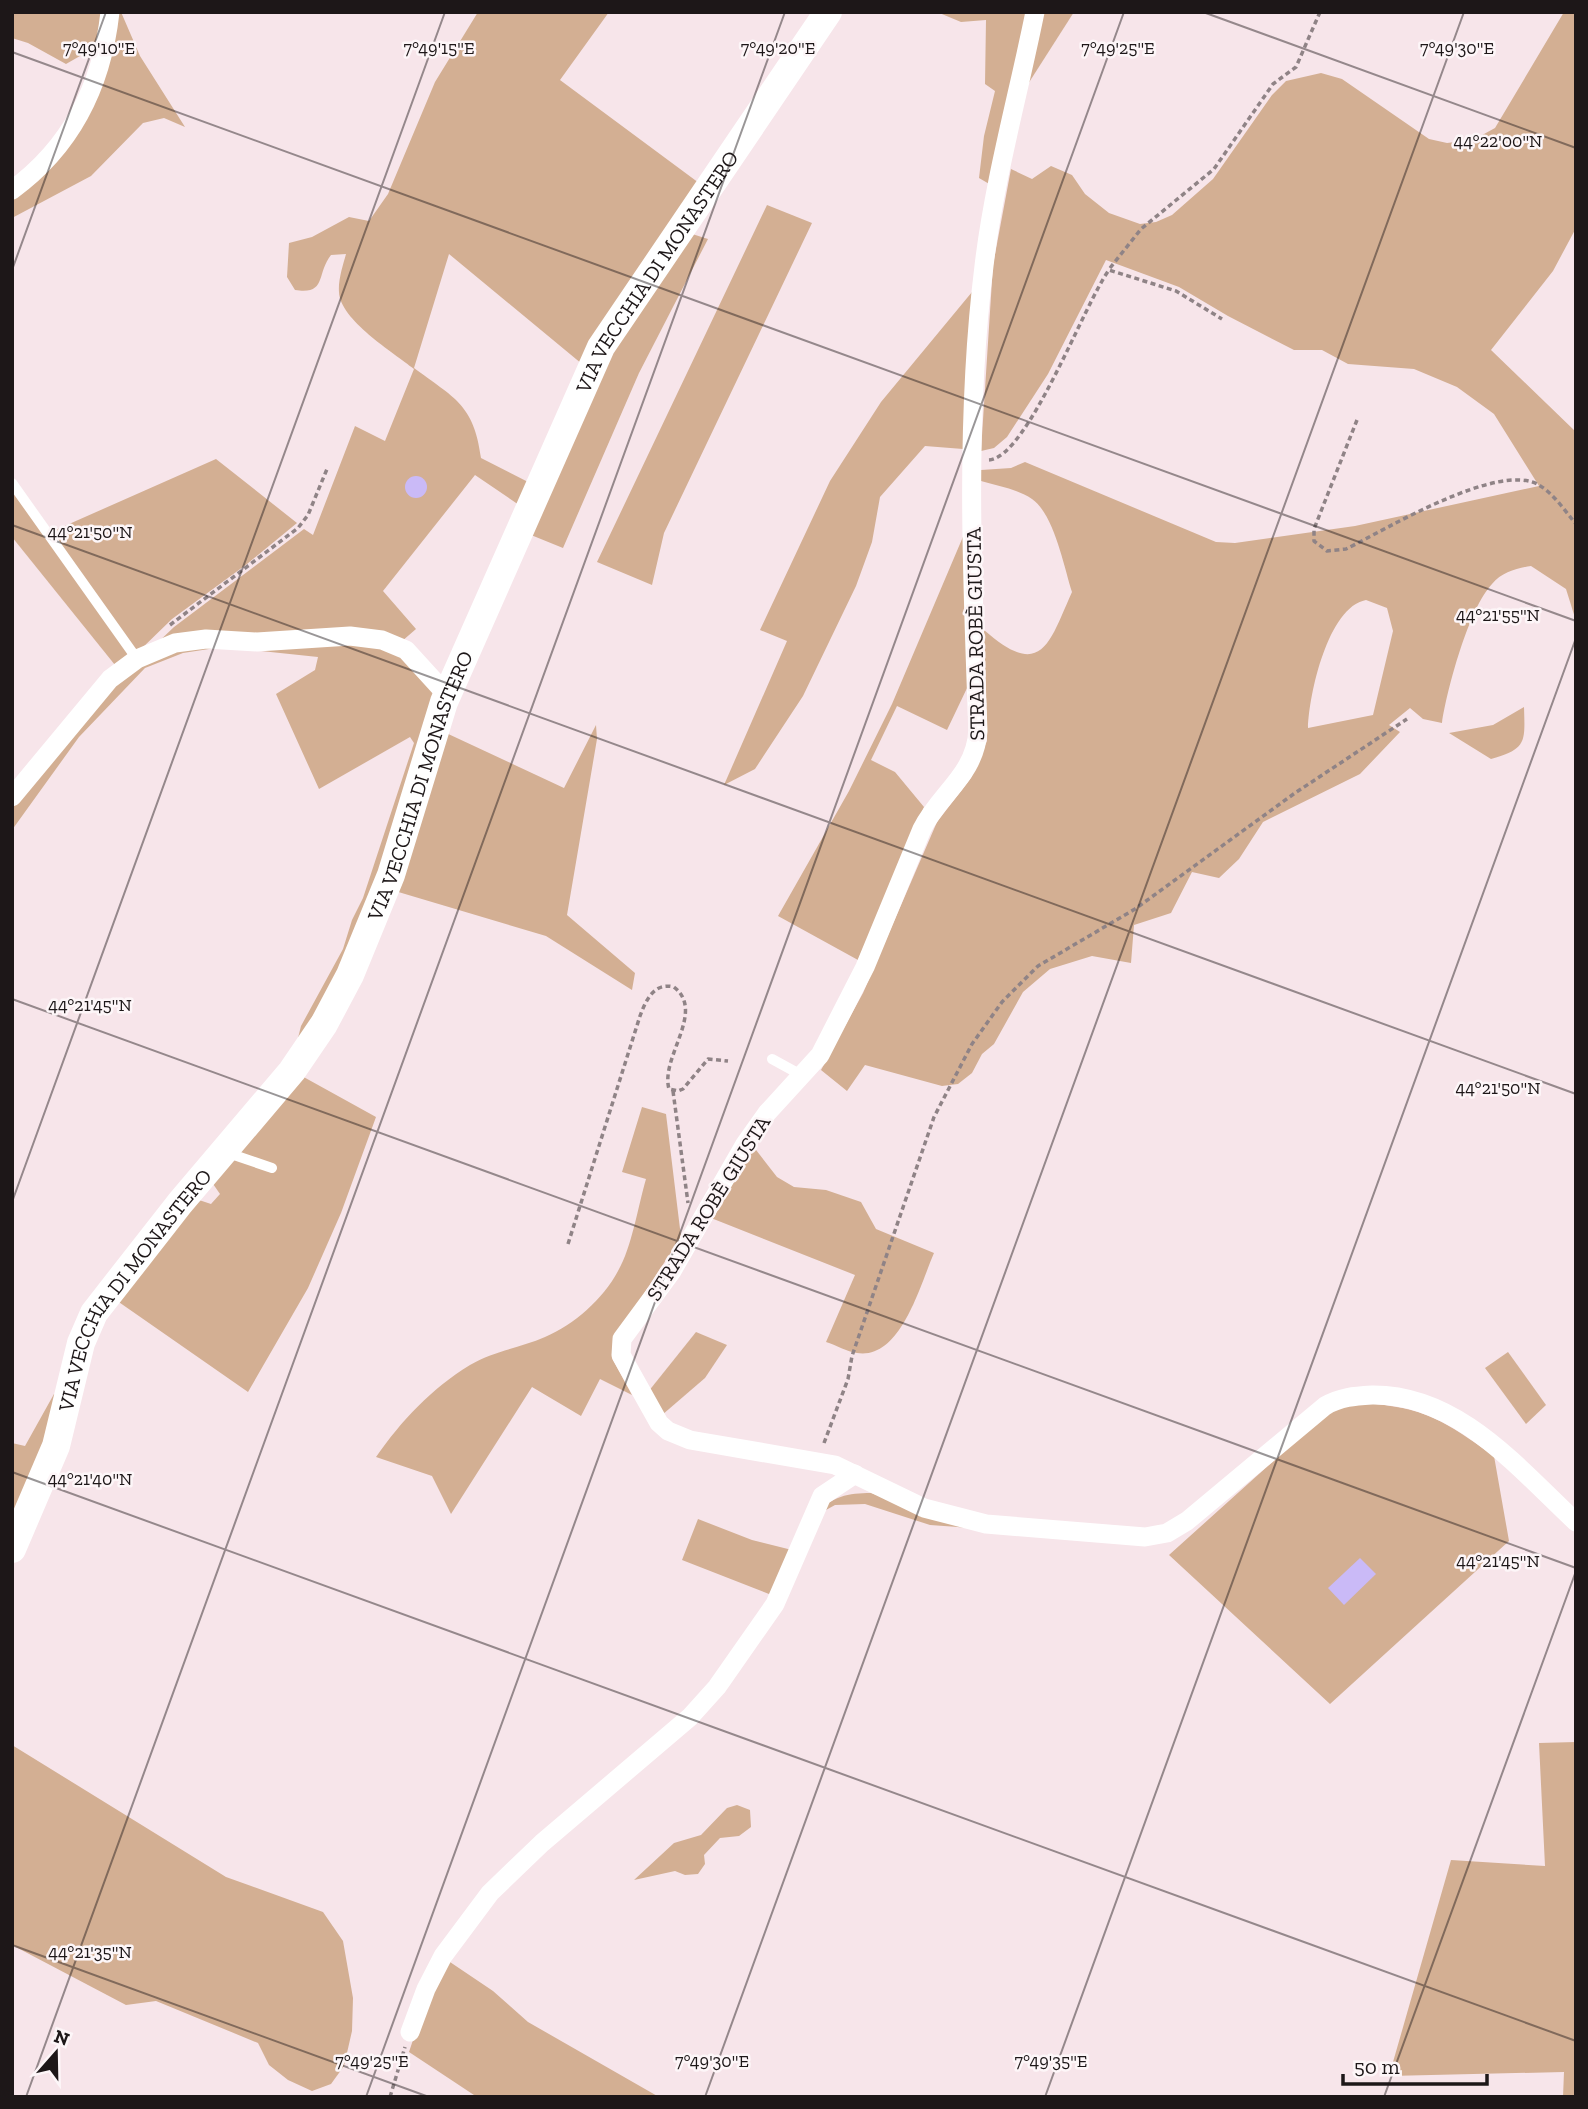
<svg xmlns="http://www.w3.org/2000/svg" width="1588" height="2109" font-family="'Zilla Slab',serif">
	<rect width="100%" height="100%" fill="#f7e5ea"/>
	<g fill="#d3af93" fill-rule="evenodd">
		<path d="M12,12H105L101,44L66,64L28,43L12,38Z"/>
		<path d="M114,12H121L140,56L185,127L164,118L143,123L91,176L12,218V195L61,152Z"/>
		<path d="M478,12H609L560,80L699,183L582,364L449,254L414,368C454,398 474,404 481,458L532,484L522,507L475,475L383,591L416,629L401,642L153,647L174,627L304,529L313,535L355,426L385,441L414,369C393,352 340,320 339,292C338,280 343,265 346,254L331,255C316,274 327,295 295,290L287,277L289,243L312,237L349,217L369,221L388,194L435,82Z"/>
		<path d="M937,12H1027L991,185L979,178L984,136L995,91L985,84L986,20L961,22Z"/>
		<path d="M1044,12H1074L1028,84Z"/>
		<path d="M1564,12H1576V228L1553,271L1491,350L1576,432V621L1566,589L1531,566C1517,568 1502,572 1492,584C1469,608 1447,689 1442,723L1423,719L1410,708L1389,725L1400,732L1360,774L1263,822L1239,859L1219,878L1192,872L1171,913L1134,925L1131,963L1092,956L1050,969L1023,992L994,1044L982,1054L972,1073L958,1084L942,1086L865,1065L847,1091L821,1070L863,993L937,822L971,778L987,741L984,630C1042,681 1049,643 1072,592C1064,567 1054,514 1032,499C1017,489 998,486 981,481V470L1011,468L1025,462L1216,542L1235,543L1355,526L1539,486L1494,414L1457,387L1414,369L1348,364L1322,350H1294L1228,316L1179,287L1106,260L1048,374L1007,437L994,448L981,451L993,265L1011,169L1032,179L1051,166L1072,175L1085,194L1109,213L1140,224L1156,222L1172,215L1213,179L1272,95L1286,81L1321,73L1342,79L1429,139L1447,143L1473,140L1495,128ZM1366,600L1387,608L1393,631L1373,715L1308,728C1309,694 1328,607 1366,600Z"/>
		<path d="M767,205L812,223L664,533L652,585L597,562Z"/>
		<path d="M689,233L708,239L639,373L563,548L531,535L603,366Z"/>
		<path d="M972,292L963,449L925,446L880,497L872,542L856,586L803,696L755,769L724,785L787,641L760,630L830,481L881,402Z"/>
		<path d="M216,459L297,523L247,564L172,619L137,653L51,532Z"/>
		<path d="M12,490L130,656L115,665L12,537Z"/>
		<path d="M965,532L968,686L947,730L897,706L871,760L895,772L924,807L858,960L778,916L849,791L892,704Z"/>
		<path d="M345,640C382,639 395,646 419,672C428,681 433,688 435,701L373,896L332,993L293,1058L301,1026L343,949L352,920L363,898L414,743L410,737L319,789L276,694L315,670L318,657L222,647L183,653L145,668L79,737L12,830V808C54,757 110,667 174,648C202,640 227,646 254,645C285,644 315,641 345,640Z"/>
		<path d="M1524,707C1525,742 1527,749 1491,759L1449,733L1493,725Z"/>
		<path d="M596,725L597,739L567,915L635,973L632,990L546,936L395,891L444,732L564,788Z"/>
		<path d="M300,1075L376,1117L341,1213L308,1288L248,1392L113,1298L196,1199L211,1204L220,1194L211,1181Z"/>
		<path d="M642,1107L666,1114L681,1237L613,1341L612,1358L632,1395L600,1379L581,1416L532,1387L451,1514L432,1476L376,1457C402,1420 431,1389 470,1365C493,1351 520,1348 545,1337C574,1325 603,1299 618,1271C632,1247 638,1206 646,1179L622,1172Z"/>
		<path d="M753,1146L777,1177L794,1187L826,1190L861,1202L876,1229L934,1253C920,1285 901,1360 857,1353C847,1352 836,1345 826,1342L855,1275L711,1218Z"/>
		<path d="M696,1332L727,1345L705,1378L662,1415L648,1392Z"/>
		<path d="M1508,1352L1546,1405L1526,1424L1485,1368Z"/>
		<path d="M54,1394L61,1397L12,1529V1443L25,1446Z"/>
		<path d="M1362,1403C1426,1407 1444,1421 1494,1456L1509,1541L1330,1704L1169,1555L1319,1420L1338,1408Z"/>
		<path d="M871,1493L972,1528L930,1525L865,1504L835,1505L817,1515C830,1496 849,1493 871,1493Z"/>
		<path d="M698,1519L752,1540L792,1550L774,1596L682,1560Z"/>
		<path d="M1576,1742V2097H1563L1564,2072L1389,2076L1451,1860L1545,1866L1539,1743Z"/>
		<path d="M12,1745L226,1877L323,1912L343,1941L353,1998L352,2031L344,2066L331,2084L312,2091L288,2080L269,2065L258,2043L156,2001L126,2005L12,1945Z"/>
		<path d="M737,1805L750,1810L751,1827L739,1836L720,1838L704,1855L705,1864L698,1874L685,1875L675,1871L634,1880L674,1843L701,1835L727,1808Z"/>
		<path d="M447,1960L493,1991L528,2022L659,2097H477L409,2052L422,2013Z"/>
	</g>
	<g fill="#cabaf7">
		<circle cx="416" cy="487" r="11"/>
		<path d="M1360,1558L1376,1574L1344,1605L1328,1588Z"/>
	</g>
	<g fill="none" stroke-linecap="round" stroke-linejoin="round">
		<g stroke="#8f8386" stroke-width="3.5" stroke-dasharray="5 3.5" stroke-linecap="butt">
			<path d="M1110,268L1141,229L1214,169L1273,84L1296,67L1320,12"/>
			<path d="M1357,420L1314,529V541L1327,551L1346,549C1387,529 1498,461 1539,485C1554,494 1565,511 1576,524"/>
			<path d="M989,460C1028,457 1084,304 1109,270L1176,291L1222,319"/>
			<path d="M170,625L298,528L308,515L327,469"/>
			<path d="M673,1091L688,1203"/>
			<path d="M568,1244L640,1016C646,1000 654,982 674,987C706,1012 660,1057 669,1089L678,1091L683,1089L708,1059L728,1061"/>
			<path d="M824,1443L848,1379L852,1356L934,1117L972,1044L1002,1002L1038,966L1135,909L1295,793L1407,719"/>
			<path d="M390,2097L405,2047"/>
		</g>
		<g stroke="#fff" stroke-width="10">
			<path d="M12,483L137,659"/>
			<path d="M772,1059L803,1076"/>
			<path d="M228,1153L272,1168"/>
		</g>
		<g stroke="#fff" stroke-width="19">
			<path d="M1035,12C1018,96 994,181 984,266C965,419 972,578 978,731C975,775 940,793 922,829L865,967L820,1055L767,1113L745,1144L672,1271L622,1339L621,1355L659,1423L668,1431L690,1440L835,1465L924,1508L986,1524L1145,1537L1167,1533L1187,1521L1325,1406C1340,1397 1355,1396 1372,1395C1458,1394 1518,1468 1576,1522"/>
			<path d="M12,190C71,147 102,85 110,12"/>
			<path d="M12,797L110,679L137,659L175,643L206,639L257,642L350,636L382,640L406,650L447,695"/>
			<path d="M410,2032L426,1989L443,1956L490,1893L542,1843L690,1717L717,1687L775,1604L822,1496L855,1474"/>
		</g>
		<path stroke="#fff" stroke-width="28" id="s1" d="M12,1549L56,1446L81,1343L94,1313L180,1203L292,1071L324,1024L350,975L391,875L444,702L601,347L828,12"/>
	</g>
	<path fill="none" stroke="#1d1718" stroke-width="2" stroke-opacity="0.45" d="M1203,12L1576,148M12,52L1576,621M12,270L106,12M12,525L1576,1094M12,999L1576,1568M12,1202L445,12M12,1472L1576,2041M12,1945L429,2097M26,2097L785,12M366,2097L1124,12M705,2097L1464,12M1045,2097L1576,638M1384,2097L1576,1571"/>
	<g text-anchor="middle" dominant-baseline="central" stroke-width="5" stroke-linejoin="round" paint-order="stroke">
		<g font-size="21" fill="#1d1718" stroke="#fdf6f8">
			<text stroke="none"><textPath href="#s1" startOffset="1446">VIA VECCHIA DI MONASTERO</textPath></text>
			<text transform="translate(975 634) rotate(-91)">STRADA ROBÈ GIUSTA</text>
			<text stroke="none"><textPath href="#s1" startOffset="878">VIA VECCHIA DI MONASTERO</textPath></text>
			<text transform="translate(708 1208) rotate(-58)">STRADA ROBÈ GIUSTA</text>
			<text stroke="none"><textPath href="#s1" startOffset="290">VIA VECCHIA DI MONASTERO</textPath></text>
		</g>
	</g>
	<g font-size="18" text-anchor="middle" fill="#1d1718" stroke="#fdf6f8" stroke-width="5" stroke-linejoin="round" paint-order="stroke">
		<text x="99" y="54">7°49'10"E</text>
		<text x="778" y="54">7°49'20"E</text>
		<text x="1118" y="54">7°49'25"E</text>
		<text x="439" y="54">7°49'15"E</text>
		<text x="1457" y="54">7°49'30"E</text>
		<text x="1498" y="147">44°22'00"N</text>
		<text x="90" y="538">44°21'50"N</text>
		<text x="1498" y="621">44°21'55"N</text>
		<text x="90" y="1011">44°21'45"N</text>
		<text x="1498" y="1094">44°21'50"N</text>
		<text x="90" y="1485">44°21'40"N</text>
		<text x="1498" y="1567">44°21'45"N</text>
		<text x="90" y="1958">44°21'35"N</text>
		<text x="372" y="2067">7°49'25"E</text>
		<text x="712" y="2067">7°49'30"E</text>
		<text x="1051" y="2067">7°49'35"E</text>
	</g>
	<rect width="1588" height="2109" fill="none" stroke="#1d1718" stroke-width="28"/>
	<g transform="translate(56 2053) rotate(20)" stroke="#fdf6f8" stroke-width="5" paint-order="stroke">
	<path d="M0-5L12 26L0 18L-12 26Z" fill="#1d1718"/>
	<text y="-10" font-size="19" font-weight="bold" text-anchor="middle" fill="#1d1718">N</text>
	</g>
	<path d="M1343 2074v10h144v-10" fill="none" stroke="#1d1718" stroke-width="3.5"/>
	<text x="1354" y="2074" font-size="21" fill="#1d1718" stroke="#fdf6f8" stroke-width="5" paint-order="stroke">50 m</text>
</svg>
